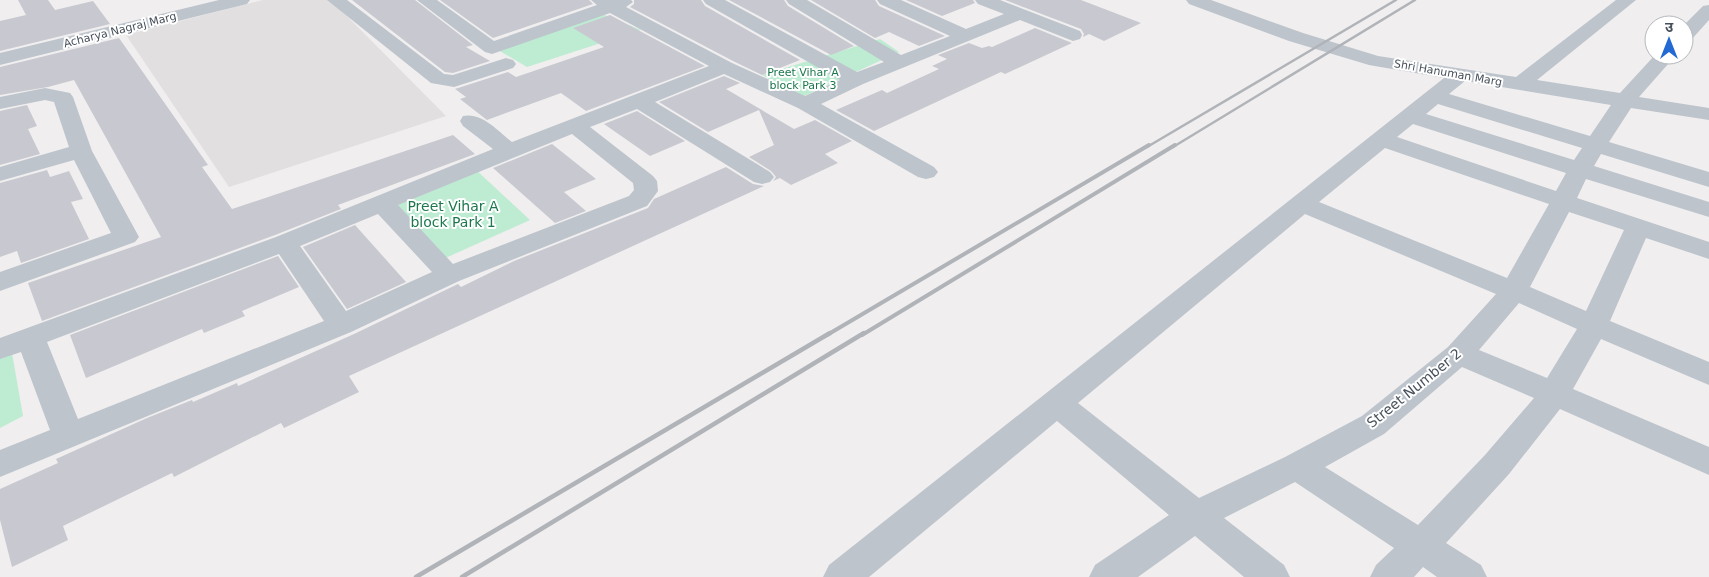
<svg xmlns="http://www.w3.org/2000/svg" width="1709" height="577" font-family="'DejaVu Sans','Noto Sans Devanagari',sans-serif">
	<rect width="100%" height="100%" fill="#f0eeee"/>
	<path fill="#e1dfdf" d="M263,0H331L446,116L229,187L126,35Z"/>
	<g fill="#beecd2">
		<path d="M602,14L641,30L527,67L498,50Z"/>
		<path d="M880,39L899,52L802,97L762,75Z"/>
		<path d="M473,167L530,220L441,260L386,202Z"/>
		<path d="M12,353L23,416L0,428V358Z"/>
	</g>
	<g fill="#c8c9d0">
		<path d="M18,0H48L55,10L93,1L110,24L0,51V21L26,15Z"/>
		<path d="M352,0H415L473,45L466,47L490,61L453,73L445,72Z"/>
		<path d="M440,0H589L593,4L493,38Z"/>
		<path d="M634,0H701L705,6L800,60L762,75L733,61L630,7L634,4Z"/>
		<path d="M729,0H784L788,6L854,46L831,55Z"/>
		<path d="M811,0H875L879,6L945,36L919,46L889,32L875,38Z"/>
		<path d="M906,0H973L975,3L942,16Z"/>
		<path d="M1005,0H1081L1141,23L1104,41L1089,34L1083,37L1084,34L1081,29Z"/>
		<path d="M610,15L705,66L586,111L561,93L487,120L460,99L466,97L455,89L508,72L516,77L604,47L573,28Z"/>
		<path d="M1035,28L1072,43L1005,74L1001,72L874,131L836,110L882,90L887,93L939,69L932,66L947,59L938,55L969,43L982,48L989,46L992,47Z"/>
		<path d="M119,38L208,165L202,167L232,209L453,135L475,154L338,205L341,209L275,235L42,321L28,283L161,237L74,80L48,87L0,95V67Z"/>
		<path d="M724,76L740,83L726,89L794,129L815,120L852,141L825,154L838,163L791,185L780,178L773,181L776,177L771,171L749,157L774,145L759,110L708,132L659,102Z"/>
		<path d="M27,105L37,126L28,129L40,154L0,165V111Z"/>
		<path d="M637,111L685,141L650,156L604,124Z"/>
		<path d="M552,144L596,179L564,192L586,211L555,223L493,168Z"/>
		<path d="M726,167L753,184L764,186L349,376L359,392L284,428L281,423L174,477L172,473L63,526L68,540L12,567L0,520V489L58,463L56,459L147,418L192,400L193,402L237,383L238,386L354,334L458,284L461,287L514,261L648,208L654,199Z"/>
		<path d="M47,170L50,177L69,171L83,199L71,202L89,239L21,263L17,251L0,257V183Z"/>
		<path d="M355,225L406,282L347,309L303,247Z"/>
		<path d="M278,256L299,287L242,311L245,316L204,333L202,329L86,378L70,335Z"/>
	</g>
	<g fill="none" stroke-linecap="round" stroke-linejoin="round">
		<g fill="#bdc4cc" fill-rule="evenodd">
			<path d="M219,0H250L247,4L0,65V53Z"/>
			<path d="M327,0H347L444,74L453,75L506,58L513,60L516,64L513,68L454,87L431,83Z"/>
			<path d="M417,0H437L494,41L597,5L591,0H631L633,2L626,7L732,63L805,96L840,80L706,4L703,0H725L857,72L884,62L789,4L786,0H807L901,55L950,36L880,4L877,0H901L966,29L1004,14L978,4L975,0H1000L1080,31L1082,35L1080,39L1073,41L1020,20L863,84L821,104L934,167L938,172L934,177L926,179L918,177L798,108L724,74L655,102L770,172L774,177L770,182L762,184L754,182L637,109L590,127L653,176L657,181L658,191L647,206L459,281L351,332L0,477V450L50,430L21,352L0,359V338L276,237L493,149L463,126L460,121L463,116C482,112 498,131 512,142L709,66L610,13L492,54L485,52ZM572,134L633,183L634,190L629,196L453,264L398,205ZM378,214L432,272L346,311L300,246ZM279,254L324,321L78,419L47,342Z"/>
			<path d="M1186,0H1211L1303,33L1378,56L1516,77L1616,0H1636L1537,80L1620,93L1655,55H1676L1639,97L1709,108V120L1631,108L1609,142L1709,172V187L1601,154L1594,166L1709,202V217L1586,179L1577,198L1709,242V259L1646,238L1610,321L1709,362V385L1601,339L1573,389L1709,447V475L1560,409L1509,474L1446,543L1481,565L1487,577H1437L1423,567L1414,577H1370L1376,565L1394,548L1295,482L1224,518L1284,565L1290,577H1244L1195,536L1138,577H1089L1095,565L1169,515L1057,421L869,577H823L829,565L1444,78L1369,65L1289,41L1189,4ZM1465,81L1611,105L1590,136L1449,94ZM1438,104L1582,148L1574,160L1426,114ZM1413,124L1566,173L1556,191L1397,137ZM1385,148L1549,204L1507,278L1319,202ZM1569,212L1624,230L1586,311L1530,287ZM1305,214L1496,294L1448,347L1362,416L1285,457L1199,498L1078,403ZM1519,303L1577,329L1547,378L1479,350ZM1462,367L1534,398L1485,455L1418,525L1325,467L1384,434Z"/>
			<path d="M1709,5V20L1691,40L1684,42V25L1703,6Z"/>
			<path d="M45,88L70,93L73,97L92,151L139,237L135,242L0,291V272L111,233L74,160L0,181V167L69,147L54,102L45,100L0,109V97Z"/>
		</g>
		<g stroke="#b0b3b8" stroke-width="2.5">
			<path d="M1147,147L1396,0"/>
			<path d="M1173,147L1415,0"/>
		</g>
		<g stroke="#b0b3b8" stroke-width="4">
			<path d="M827,335L1149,145"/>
			<path d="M862,335L1175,145"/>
		</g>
		<g stroke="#b0b3b8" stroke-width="4.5">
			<path d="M416,577L830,333"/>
			<path d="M462,577L864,333"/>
		</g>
	</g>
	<g text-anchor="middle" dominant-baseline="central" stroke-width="4" stroke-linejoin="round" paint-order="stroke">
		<g font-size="11" fill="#47505a" stroke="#fff">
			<text transform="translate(120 30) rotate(-14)">Acharya Nagraj Marg</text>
			<text transform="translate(1448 73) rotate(10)">Shri Hanuman Marg</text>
		</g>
		<g font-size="11" fill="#1c774d" stroke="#fff">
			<text x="803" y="72">Preet Vihar A<tspan x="803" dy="13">block Park 3</tspan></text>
		</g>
		<g font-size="14" fill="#1c774d" stroke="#fff">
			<text x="453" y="206">Preet Vihar A<tspan x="453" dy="16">block Park 1</tspan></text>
		</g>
		<g font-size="14" fill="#47505a" stroke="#fff">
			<text transform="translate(1414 388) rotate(-39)">Street Number 2</text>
		</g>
	</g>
	<g transform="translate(1669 40)"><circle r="24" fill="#ffffff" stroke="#b5b9bd"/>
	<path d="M0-4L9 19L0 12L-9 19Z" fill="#2369d4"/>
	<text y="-8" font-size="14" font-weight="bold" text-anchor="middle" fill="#47505a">उ</text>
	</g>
</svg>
